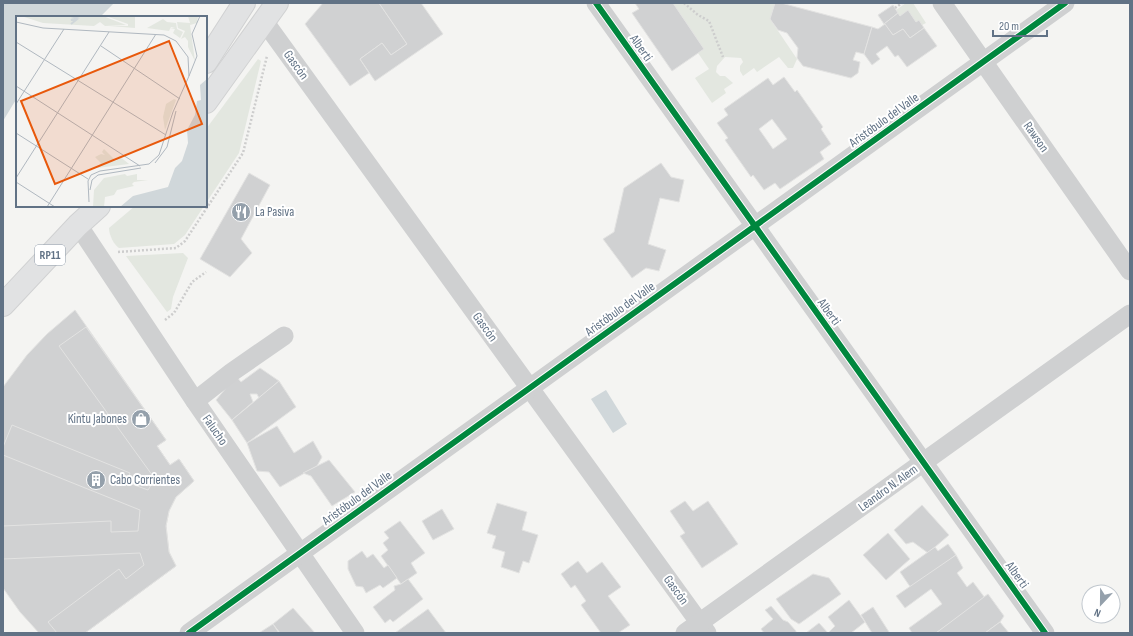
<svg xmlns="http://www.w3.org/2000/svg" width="1133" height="636" font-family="'Sofia Sans Condensed',sans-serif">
	<rect width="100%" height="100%" fill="#f4f4f2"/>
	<g fill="#e3e7e0">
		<path d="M673,3H775L770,19L797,59L793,68H788L779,57L757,72L754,68L743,76L740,71V66L743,62L741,58L725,57L717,66L716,72L720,76H725L733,83L724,89L726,93L712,103L695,78L709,69L698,53L704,49Z"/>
		<path d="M906,3H913L926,23L922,25L919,20L916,22L908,11L900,16L896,10Z"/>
		<path d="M258,59L261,61L239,153L206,203V129Z"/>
		<path d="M135,206H204L185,235L174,244L119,248C114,245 109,235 109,228Z"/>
		<path d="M183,253L188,258L173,297L171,309L167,312L126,256Z"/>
	</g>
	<g fill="#d0d7da">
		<path d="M3,3H114L100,17H17V98L3,121Z"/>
		<path d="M606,390L627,424L613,433L591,399Z"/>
	</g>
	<g fill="#d0d1d2" stroke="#e3e3e2" fill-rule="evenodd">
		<path d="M323,3H379L407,44L391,55L382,43L360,59L369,73L350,86L305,24Z"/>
		<path d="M379,3H421L443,34L375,81L360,59L382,43L391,55L407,44Z"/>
		<path d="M635,3H673L704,49L672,71L632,13L639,9Z"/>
		<path d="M775,3H781L872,27L864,54L856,52L853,60L860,62L858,73L851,78L803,66L797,58L798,48L787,33L778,30L770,19Z"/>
		<path d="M893,5L898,13L884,24L878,15Z"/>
		<path d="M908,10L916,22L919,20L924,28L910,38L903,29L893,35L884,24L898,13L900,16Z"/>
		<path d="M885,24L893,35L903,29L910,38L924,28L937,46L907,67L898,55L895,57L887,46L876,54L880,59L872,65L864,54L872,27L878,29Z"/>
		<path d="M784,77L795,92L797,90L823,127L821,129L831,144L820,152L824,159L780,189L775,183L764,190L753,175L751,177L725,140L728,138L717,123L728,115L724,109L768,78L773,85ZM772,119L787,139L773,149L759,129Z"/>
		<path d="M661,163L671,177L684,180L679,202L660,198L648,244L666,250L659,271L646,268L632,278L603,239L614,232L624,188Z"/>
		<path d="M249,173L270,185L241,239L252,253L230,277L200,259Z"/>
		<path d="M75,310L166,440L157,446L170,465L179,459L194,481L176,497L169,511L166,526L169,552L176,566L85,633H39L20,612L3,588V387L27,355L47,334Z"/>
		<path d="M86,327L166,440L157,446L170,465L179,459L194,481L176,497L169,511L166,526L169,552L176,566L85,633H57L48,622L119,569L126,579L144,565L140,553L3,559V526L111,521V532L138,531L140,510L3,455V447L12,425L130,473L126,482L148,490L155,479L59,346Z"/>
		<path d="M260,368L279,381L259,398L257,394H250L253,402L232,420L216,400L236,376L241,382Z"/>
		<path d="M279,381L296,407L247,443L232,420Z"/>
		<path d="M277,426L294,453L313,441L322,457L317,466L280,487L269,472L257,471L247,443Z"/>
		<path d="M329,460L355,492L332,506L311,476L303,473Z"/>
		<path d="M685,501L693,511L708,501L738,544L702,568L680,536L685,533L670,511Z"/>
		<path d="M497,503L527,512L522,530L538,535L529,563L523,561L519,573L501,567L505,552L492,548L496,536L487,533Z"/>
		<path d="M922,505L949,535L928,553L913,542L906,544L894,530Z"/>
		<path d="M442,509L454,529L433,540L422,521Z"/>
		<path d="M400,521L425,553L411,563L417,573L401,584L381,556L388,550L383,543L389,538L384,532Z"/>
		<path d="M888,533L910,559L886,580L863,555Z"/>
		<path d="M948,544L956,555L911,588L900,572L935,547L938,551Z"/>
		<path d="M362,551L367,558L373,554L384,568L388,565L397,578L383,588L380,585L366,593L363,587L356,586L348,569V561Z"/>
		<path d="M956,555L963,568L957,573L967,587L973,582L985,598L936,633H912L909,628L942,604L931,589L905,608L896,596Z"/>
		<path d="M578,561L587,573L602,562L621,587L608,596L630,625L618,633H601L581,605L586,601L575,585L571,588L561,574Z"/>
		<path d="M813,574L829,578L841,594L799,624L791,619L776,599Z"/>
		<path d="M408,579L423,599L393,622L390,619L385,623L373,607L395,590L394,586L401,584Z"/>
		<path d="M988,594L1004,616L1000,622L985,633H936Z"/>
		<path d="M849,600L865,622L851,633H828L835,626L828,617Z"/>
		<path d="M771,606L783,620L788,622L796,631V633H764L761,629L773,619L765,610Z"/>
		<path d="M873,607L889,632L886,633H872L861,615Z"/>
		<path d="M293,608L315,633H280L273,624Z"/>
		<path d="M428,609L446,633H395Z"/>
		<path d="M1000,622L1009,633H985Z"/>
		<path d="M819,623L828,633H806Z"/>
		<path d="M273,624L279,633H259Z"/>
	</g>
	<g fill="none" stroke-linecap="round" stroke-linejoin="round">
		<defs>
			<g id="major">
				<path d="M206,62L244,3"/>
				<path d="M206,102L277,3"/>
				<path d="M3,305L78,225L99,206"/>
			</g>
		</defs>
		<use href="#major" stroke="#d0d1d2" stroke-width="24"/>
		<g stroke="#cdcdcd" stroke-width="2.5" stroke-dasharray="2 2" stroke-linecap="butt">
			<path d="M684,3L698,15L709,21L723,57"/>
			<path d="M895,8L902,3"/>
			<path d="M118,252L176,248L185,241L243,153L267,56"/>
			<path d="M165,320L174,313L192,282L206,272"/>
		</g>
		<g stroke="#cfd0d1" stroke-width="19">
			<path d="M596,3L1045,633"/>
			<path d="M942,3L1130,271"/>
			<path d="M264,21L707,633"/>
			<path d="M78,225L195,401L355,633"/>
			<path d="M195,401L232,372L284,336"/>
			<path d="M189,633L1065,3"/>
			<path d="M685,633L1130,314"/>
		</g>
		<use href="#major" stroke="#e1e2e3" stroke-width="22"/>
		<defs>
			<g id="cycleway">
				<path d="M596,3L1045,633"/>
				<path d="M189,633L1065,3"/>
			</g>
		</defs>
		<use href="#cycleway" stroke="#fff" stroke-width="8"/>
		<use href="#cycleway" stroke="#00873e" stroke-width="6"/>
	</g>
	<defs>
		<symbol id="restaurant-disc" viewBox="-11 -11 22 22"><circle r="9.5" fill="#94a0ab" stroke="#fff"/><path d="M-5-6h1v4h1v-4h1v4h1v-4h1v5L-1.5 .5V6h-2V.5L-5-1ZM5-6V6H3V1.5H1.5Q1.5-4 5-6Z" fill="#fff"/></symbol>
		<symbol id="shop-disc" viewBox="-11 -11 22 22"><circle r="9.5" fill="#94a0ab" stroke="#fff"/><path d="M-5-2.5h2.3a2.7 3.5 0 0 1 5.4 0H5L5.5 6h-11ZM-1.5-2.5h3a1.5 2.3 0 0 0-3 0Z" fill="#fff"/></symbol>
		<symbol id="building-disc" viewBox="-11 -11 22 22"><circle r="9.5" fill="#94a0ab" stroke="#fff"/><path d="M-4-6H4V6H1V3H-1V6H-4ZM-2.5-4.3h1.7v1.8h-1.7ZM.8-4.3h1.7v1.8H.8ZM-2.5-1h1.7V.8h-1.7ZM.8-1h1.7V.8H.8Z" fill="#fff"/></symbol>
	</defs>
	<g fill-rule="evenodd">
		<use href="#restaurant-disc" x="230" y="201" width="22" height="22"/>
		<use href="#shop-disc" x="130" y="408" width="22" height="22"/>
		<use href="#building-disc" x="85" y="469" width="22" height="22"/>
	</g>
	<g text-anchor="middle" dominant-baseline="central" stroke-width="4" stroke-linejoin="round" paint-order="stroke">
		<rect fill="#fff" stroke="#909caa" stroke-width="1" x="35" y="245" width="30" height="20" rx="3"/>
		<g font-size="12" font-weight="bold" fill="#617285">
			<text x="50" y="255">RP11</text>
		</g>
		<g font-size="13" fill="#617285" stroke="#fff">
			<text transform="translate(641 48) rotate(55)">Alberti</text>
			<text transform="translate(296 65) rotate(54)">Gascón</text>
			<text transform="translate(884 120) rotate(-36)">Aristóbulo del Valle</text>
			<text transform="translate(1036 137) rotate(55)">Rawson</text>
			<text transform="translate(620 309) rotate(-36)">Aristóbulo del Valle</text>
			<text transform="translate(829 312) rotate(54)">Alberti</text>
			<text transform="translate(485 327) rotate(54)">Gascón</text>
			<text transform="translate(215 430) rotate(55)">Falucho</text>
			<text transform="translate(888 488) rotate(-36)">Leandro N. Alem</text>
			<text transform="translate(357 498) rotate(-36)">Aristóbulo del Valle</text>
			<text transform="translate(1017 575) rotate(54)">Alberti</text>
			<text transform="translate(676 590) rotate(54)">Gascón</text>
		</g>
		<g font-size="13" fill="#617285" stroke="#fff" text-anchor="start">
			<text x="255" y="212">La Pasiva</text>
			<text x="127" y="419" text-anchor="end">Kintu Jabones</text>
			<text x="110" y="480">Cabo Corrientes</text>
		</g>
	</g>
	<g transform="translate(16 16)">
		<rect width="191" height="191" fill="#f4f4f2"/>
		<path d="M5,0H87L110,9L89,10L84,6L78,10L27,7ZM90,0H119V12L93,10H112V8ZM172,0H182L181,7L174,9L179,45L172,31V25L169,21L165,23L169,15L162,12L161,6L174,7ZM147,3L151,6L160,7L161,13L167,16L164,22L157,17L159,13H154L159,12L155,11L153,15L131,12ZM158,83L160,84L149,114L147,101L150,88ZM88,133L100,145L103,140L113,148L81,152L85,147L79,141L85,138L89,139L86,136ZM109,158L111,160L121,158V164H132L118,166L116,168L118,170L101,174L98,179L89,181L88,191H77L78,174L88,162Z" fill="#e3e7e0"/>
		<path d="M191,63V191H104L117,180L152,171L159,152L166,145L172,127L171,114L179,99L181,85L185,84L184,69Z" fill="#d0d7da"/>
		<path fill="none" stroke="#d0d7da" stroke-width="2" d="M55,8L60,4H55L61,2L55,0"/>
		<path fill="none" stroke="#b0b8c0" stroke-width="1" d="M0,6L27,12L148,19L160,25L172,41L173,60L157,96L143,139L133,148L84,155L75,159L72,165L73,186M0,26L150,119M85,30L164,83M173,60L181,40L176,18L184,0M0,70L124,150M0,88L48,13M0,117L72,163M139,147L151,131L160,95M0,162L93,16M0,166L39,191M74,174L76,164L82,159L125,152M31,191L140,18"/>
		<path fill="#e8590c" fill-opacity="0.15" stroke="#e8590c" stroke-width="2" d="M153,25L186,108L39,168L5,85Z"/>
		<rect width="191" height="191" fill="none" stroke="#617285" stroke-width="2"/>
	</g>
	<rect width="1133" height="636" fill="none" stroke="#617285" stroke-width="8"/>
	<g transform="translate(1101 604) rotate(202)"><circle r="19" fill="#ffffff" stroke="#c0c7ce"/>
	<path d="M0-3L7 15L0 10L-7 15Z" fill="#94a0ab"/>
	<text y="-6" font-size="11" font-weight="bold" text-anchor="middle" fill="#617285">N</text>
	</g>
	<path d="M993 30v6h54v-6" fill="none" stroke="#617285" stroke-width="2"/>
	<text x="999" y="30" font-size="12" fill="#617285" stroke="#ffffff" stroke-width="3" paint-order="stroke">20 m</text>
</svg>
